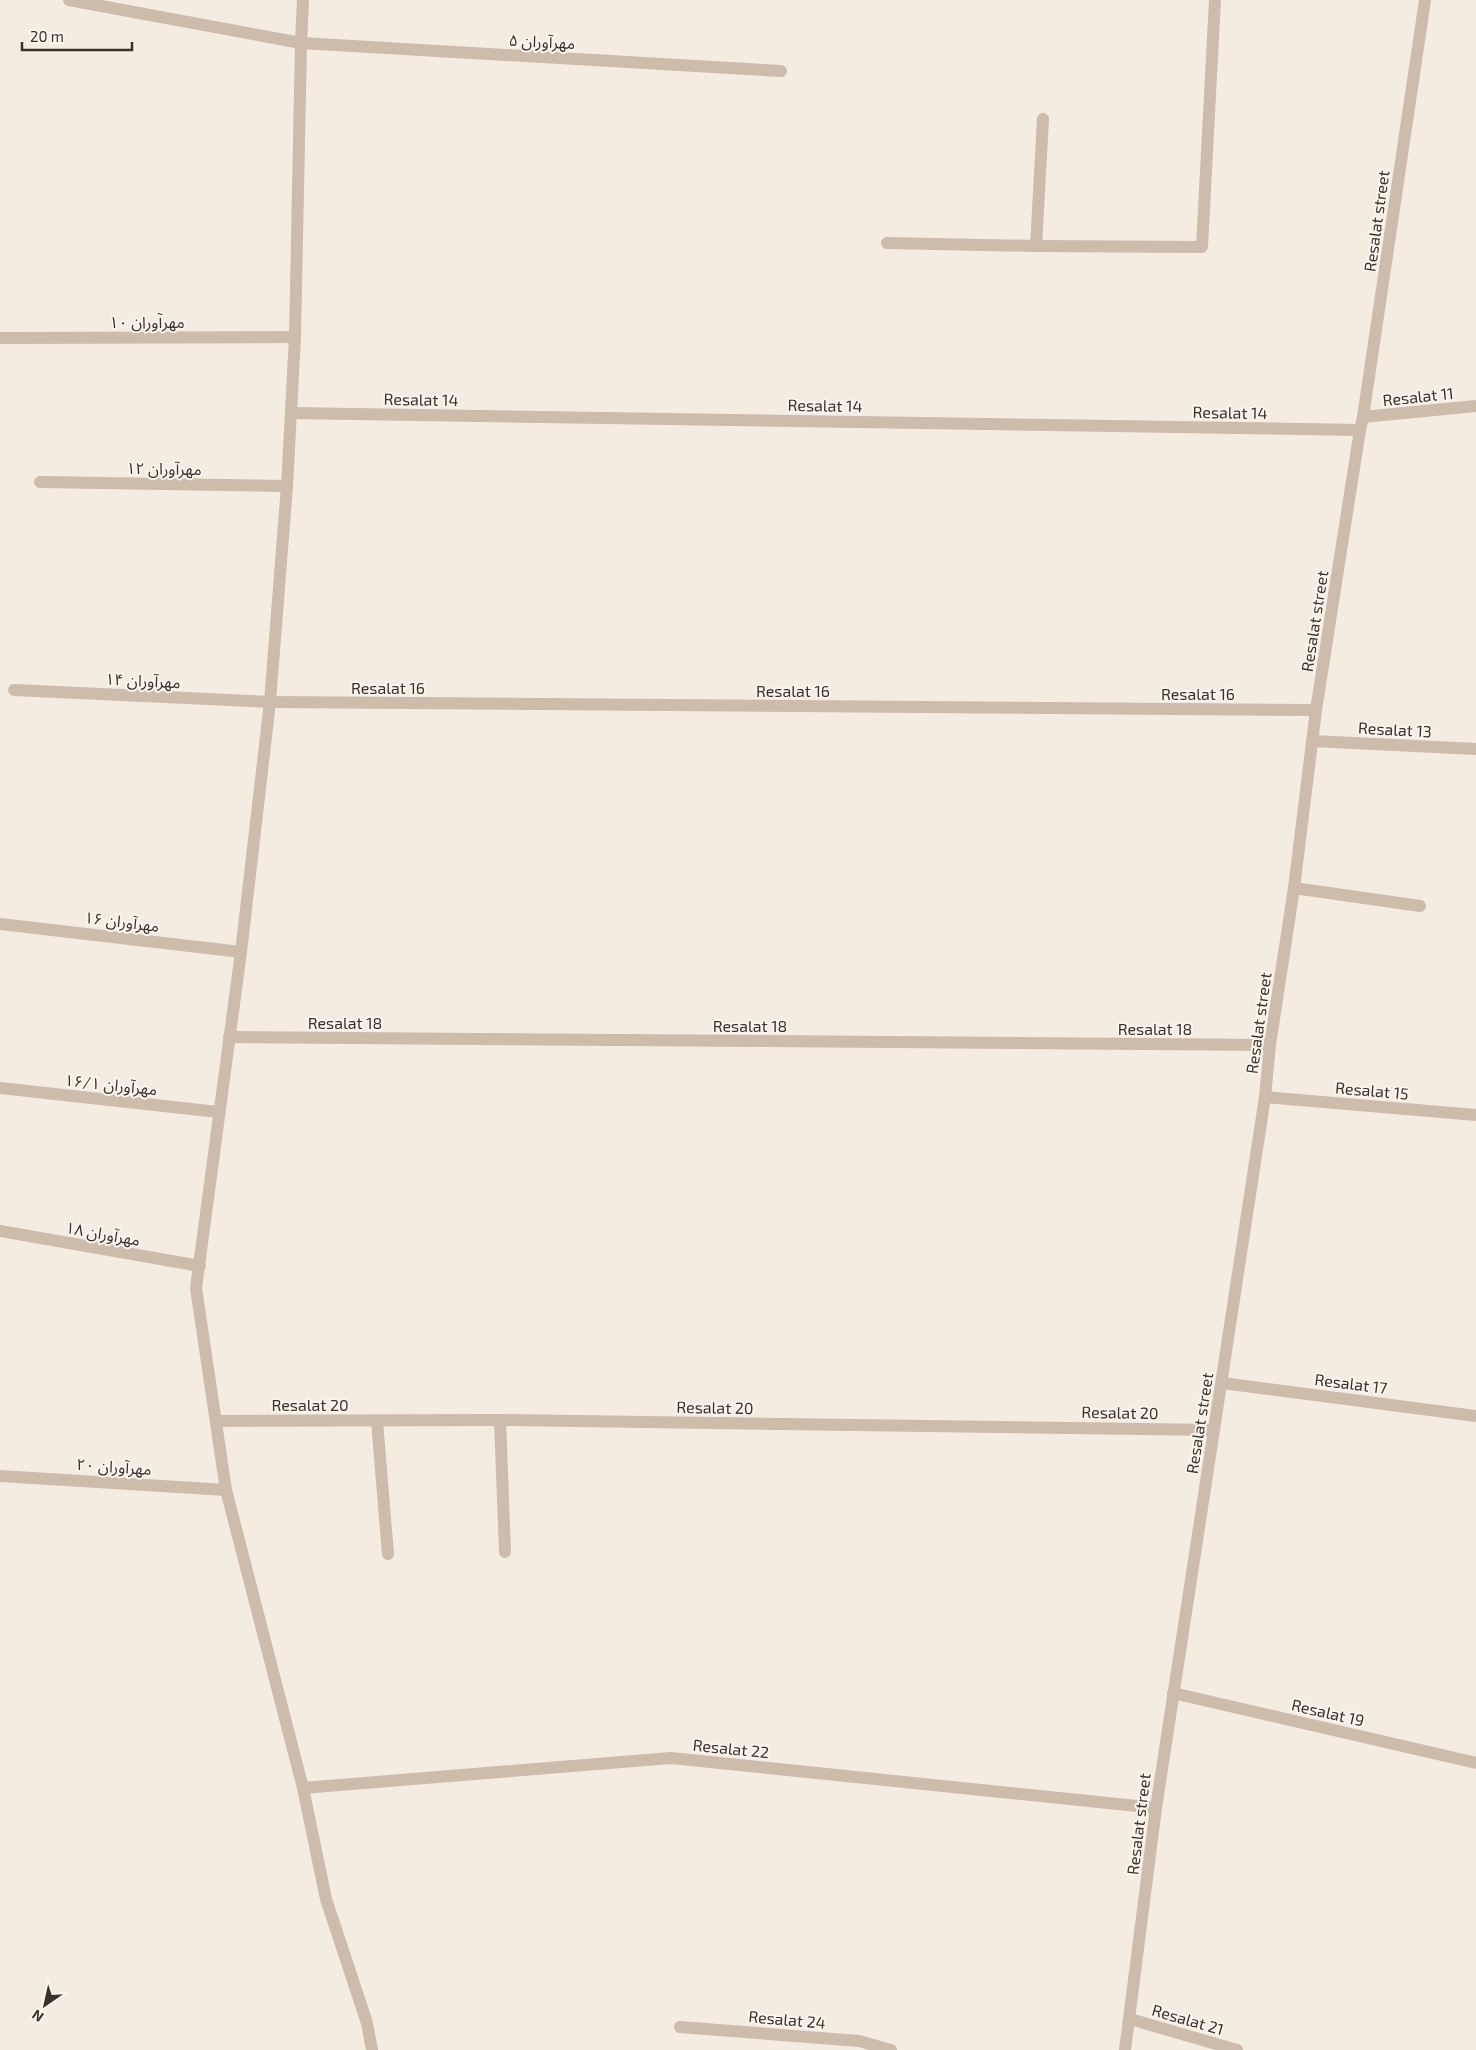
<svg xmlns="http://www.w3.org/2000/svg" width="1476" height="2050" font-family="'Exo 2','Noto Sans Arabic',sans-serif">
	<rect width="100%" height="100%" fill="#f4ebe1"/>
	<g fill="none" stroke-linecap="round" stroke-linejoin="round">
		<g stroke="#cdbbac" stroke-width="12">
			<path d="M69,0L301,43L781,71"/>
			<path d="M887,243L1036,246L1043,119"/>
			<path d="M40,482L287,486"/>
			<path d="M14,690L270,702"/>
			<path d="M1294,888L1420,906"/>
			<path d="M0,924L241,952"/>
			<path d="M0,1231L200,1266"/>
			<path d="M500,1420L505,1552"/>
			<path d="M377,1421L388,1554"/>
			<path d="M680,2027L859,2041L891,2050"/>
		</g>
		<g stroke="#cdbbac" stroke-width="12">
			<path d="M303,0L301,43L295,337L287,486L270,702L241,952L196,1288L226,1490L303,1788L326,1899L367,2023L372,2050"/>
			<path d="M1036,246L1202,247L1215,0"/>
			<path d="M0,338L295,337"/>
			<path d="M291,413L1360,430"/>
			<path d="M1363,417L1476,406"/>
			<path d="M270,702L1316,710"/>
			<path d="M1313,741L1476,749"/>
			<path d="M229,1037L1270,1045"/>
			<path d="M0,1088L218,1112"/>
			<path d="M1265,1097L1476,1115"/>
			<path d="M1222,1383L1476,1416"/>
			<path d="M216,1421L500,1420L1214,1430"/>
			<path d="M0,1476L226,1490"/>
			<path d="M1173,1693L1476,1763"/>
			<path d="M303,1788L671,1758L1156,1808"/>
			<path d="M1130,2019L1237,2050"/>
			<path d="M1125,2050L1156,1808L1265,1097L1270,1045L1294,888L1316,710L1360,430L1363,417L1425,0"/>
		</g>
	</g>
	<g text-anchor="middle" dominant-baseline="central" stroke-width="4" stroke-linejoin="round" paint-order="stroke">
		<g font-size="16" fill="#3b302b" stroke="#fbf5ee">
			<text transform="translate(542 41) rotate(3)">مهرآوران ۵</text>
			<text transform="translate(1376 221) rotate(-82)">Resalat street</text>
			<text x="147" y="321">مهرآوران ۱۰</text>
			<text transform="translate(1418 396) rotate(-6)">Resalat 11</text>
			<text transform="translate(421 399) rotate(1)">Resalat 14</text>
			<text transform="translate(825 405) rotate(1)">Resalat 14</text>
			<text transform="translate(1230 412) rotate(1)">Resalat 14</text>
			<text transform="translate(164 468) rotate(1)">مهرآوران ۱۲</text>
			<text transform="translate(1314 621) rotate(-81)">Resalat street</text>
			<text transform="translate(143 680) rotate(3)">۱۴ مهرآوران</text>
			<text x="388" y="687">Resalat 16</text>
			<text x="793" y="690">Resalat 16</text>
			<text x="1198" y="693">Resalat 16</text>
			<text transform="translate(1395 729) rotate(3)">Resalat 13</text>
			<text transform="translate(122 921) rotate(7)">مهرآوران ۱۶</text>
			<text x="345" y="1022">Resalat 18</text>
			<text transform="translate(1258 1023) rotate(-82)">Resalat street</text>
			<text x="750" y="1025">Resalat 18</text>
			<text x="1155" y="1028">Resalat 18</text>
			<text transform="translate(111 1084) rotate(6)">مهرآوران ۱۶/۱</text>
			<text transform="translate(1372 1090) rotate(5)">Resalat 15</text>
			<text transform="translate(103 1233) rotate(10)">مهرآوران ۱۸</text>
			<text transform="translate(1351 1383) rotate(7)">Resalat 17</text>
			<text x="310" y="1404">Resalat 20</text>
			<text transform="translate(715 1407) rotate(1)">Resalat 20</text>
			<text transform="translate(1120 1412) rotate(1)">Resalat 20</text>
			<text transform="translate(1199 1423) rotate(-81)">Resalat street</text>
			<text transform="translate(114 1466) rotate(4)">مهرآوران ۲۰</text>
			<text transform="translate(1328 1712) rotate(13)">Resalat 19</text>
			<text transform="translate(731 1748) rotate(6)">Resalat 22</text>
			<text transform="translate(1138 1824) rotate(-83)">Resalat street</text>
			<text transform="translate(787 2019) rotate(5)">Resalat 24</text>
			<text transform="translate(1188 2019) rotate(16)">Resalat 21</text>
		</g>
	</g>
	<g transform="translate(45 2005) rotate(214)" stroke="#fbf5ee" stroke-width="4" paint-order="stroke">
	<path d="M0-4L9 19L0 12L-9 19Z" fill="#3b302b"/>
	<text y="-8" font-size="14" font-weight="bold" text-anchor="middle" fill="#3b302b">N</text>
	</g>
	<path d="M22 42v8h110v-8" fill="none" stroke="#3b302b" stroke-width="2.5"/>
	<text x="30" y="42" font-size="15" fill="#3b302b" stroke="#fbf5ee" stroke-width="4" paint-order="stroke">20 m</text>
</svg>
